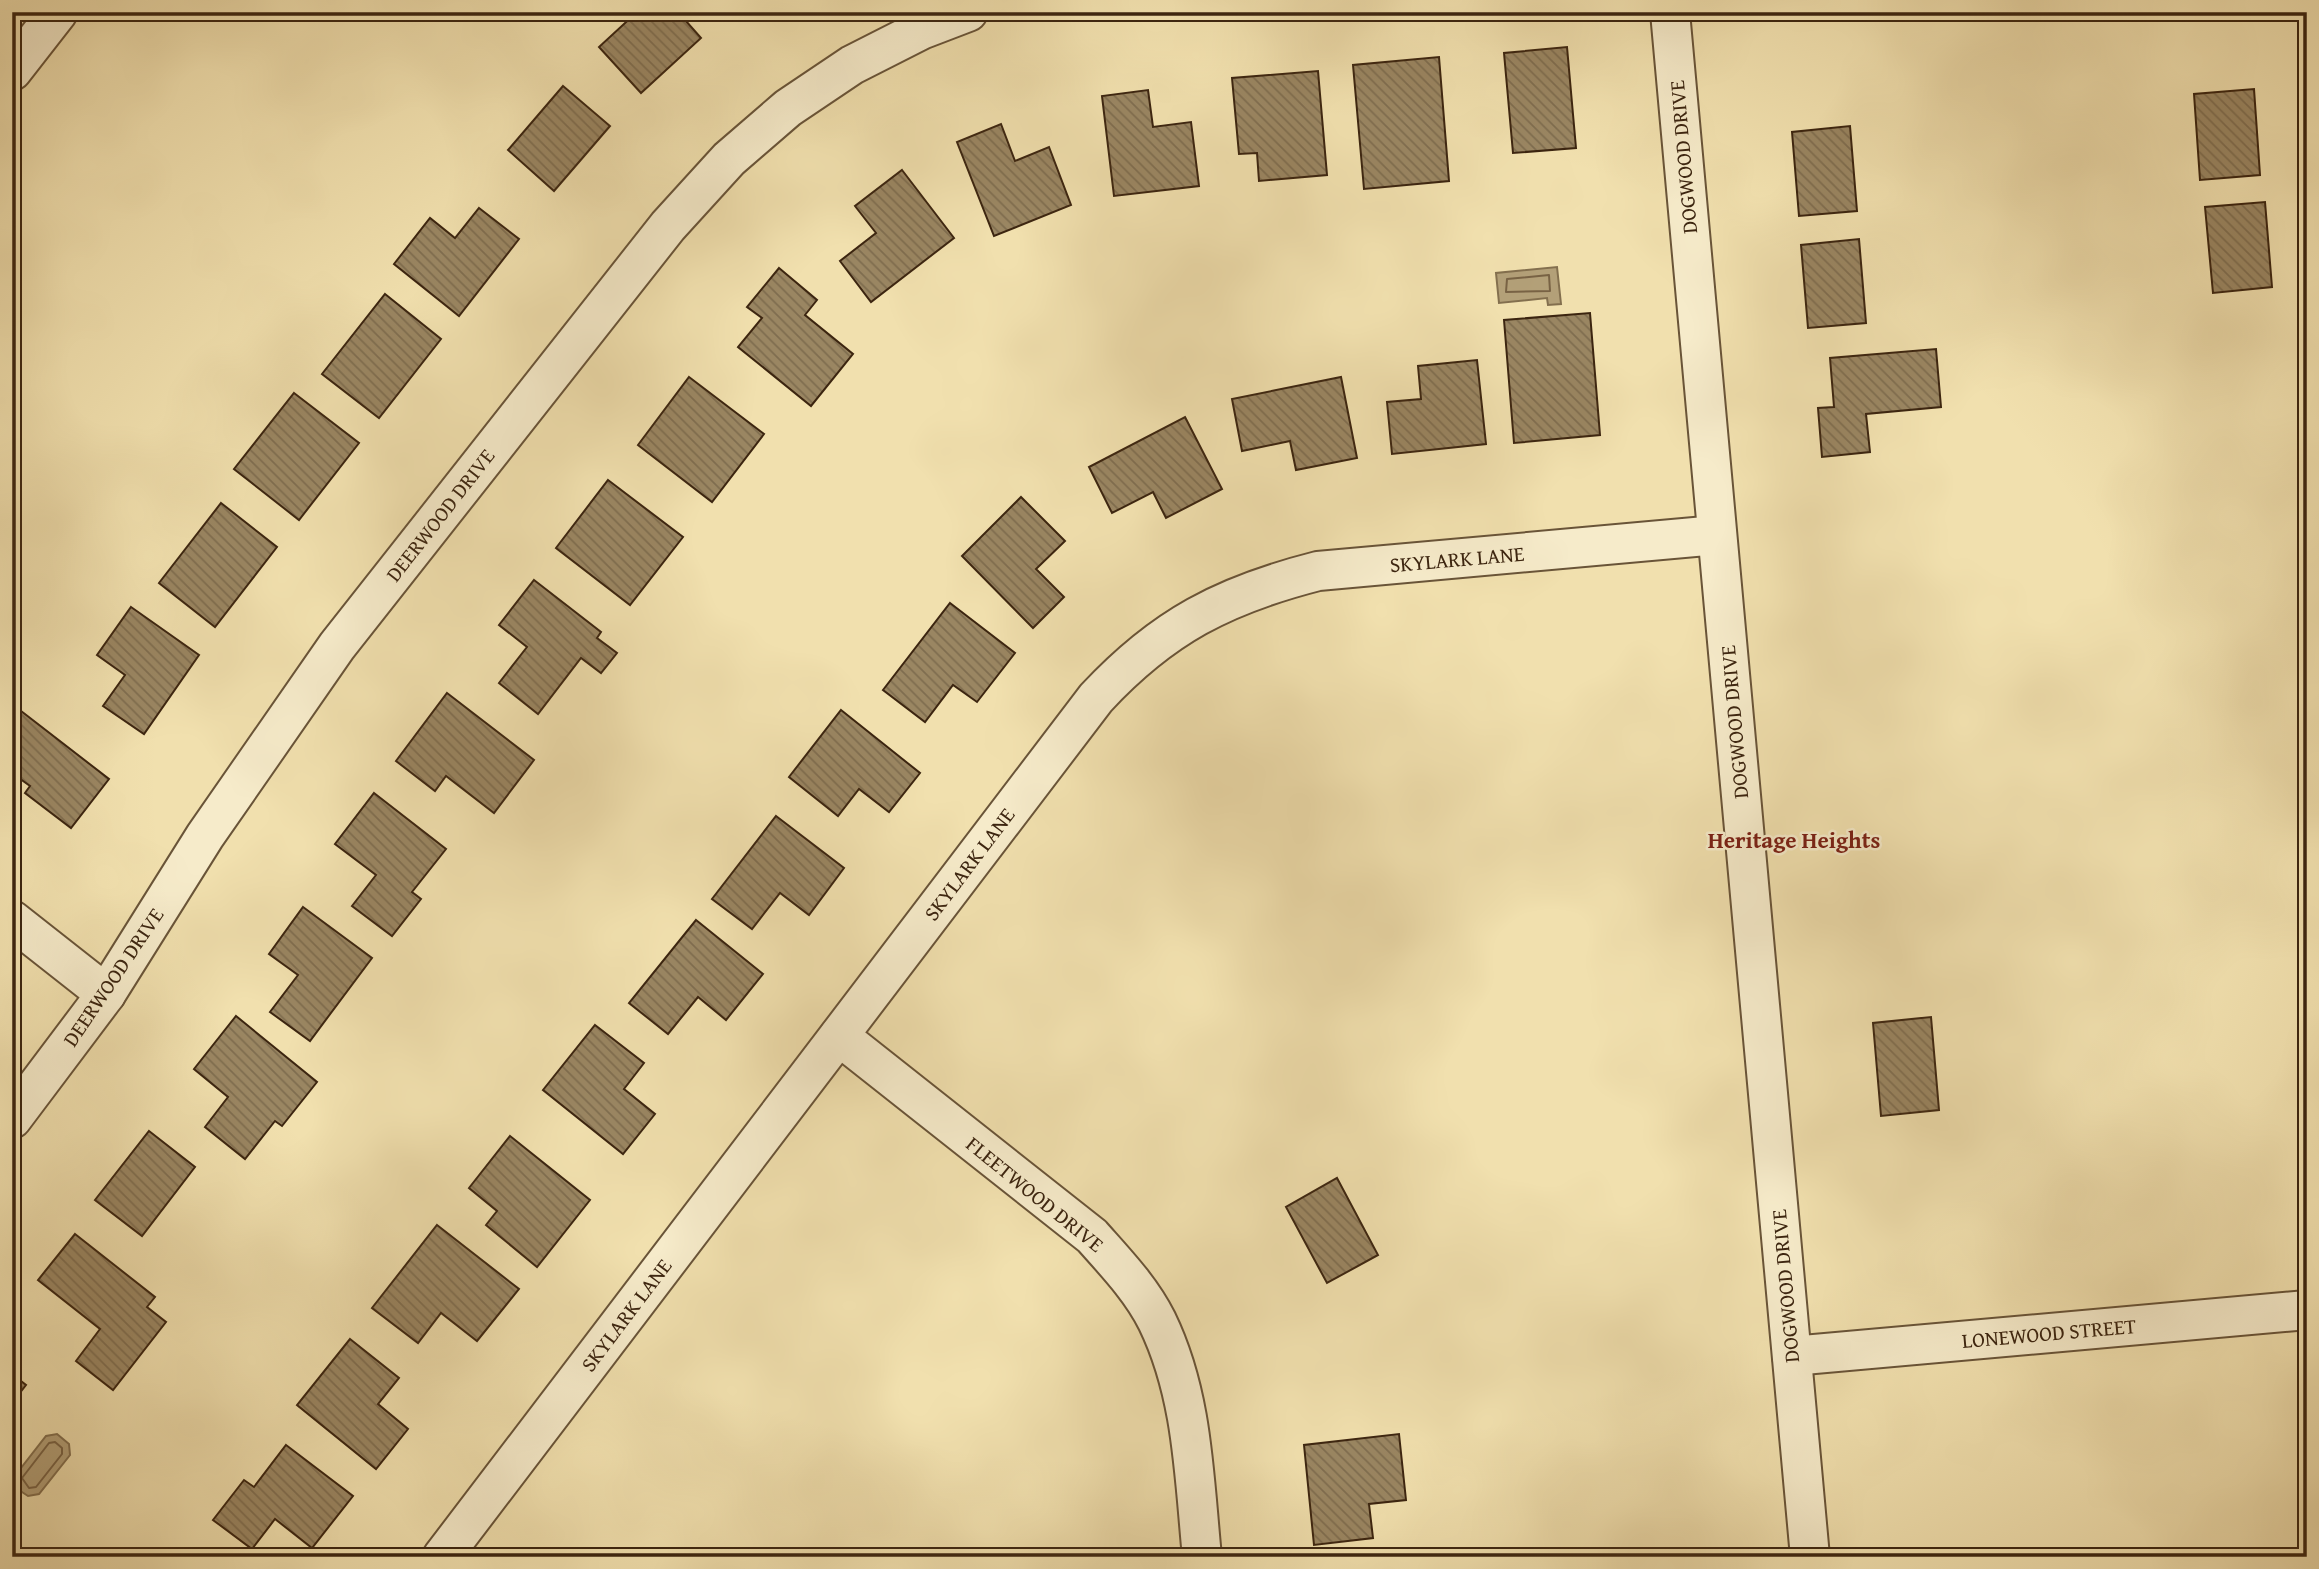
<svg xmlns="http://www.w3.org/2000/svg" width="2319" height="1569" font-family="'Gentium Book Plus',serif">
	<defs>
		<pattern id="building-back-hatch" width="6" height="6" patternUnits="userSpaceOnUse" patternTransform="scale(1.75)"><rect width="6" height="6" fill="#9a8662"/><path d="M-1 5l2 2M0 0l6 6M5-1l2 2" fill="none" stroke="#7f6d4f"/></pattern>
	</defs>
	<rect width="100%" height="100%" fill="#f1e0ae"/>
	<filter id="stains"><feTurbulence type="fractalNoise" baseFrequency=".00286" numOctaves="4"/><feColorMatrix values="0 0 0 0 .2 0 0 0 0 .09 0 0 0 0 .02 0 0 0 .5 -.17"/></filter>
	<radialGradient id="worn" r=".72"><stop offset=".6" stop-color="#630" stop-opacity="0"/><stop offset="1" stop-color="#630" stop-opacity=".3"/></radialGradient>
	<g fill="#b3a078" stroke="#836f4e" stroke-width="2">
		<path d="M1557,267L1561,304L1548,305L1547,298L1499,303L1496,273Z"/>
		<path d="M57,1434L69,1444L70,1455L39,1494L28,1496L16,1488L14,1477L46,1436Z"/>
	</g>
	<g fill="none" stroke-linecap="round" stroke-linejoin="round">
		<g stroke="#786244" stroke-width="2">
			<path d="M1549,275L1550,291L1506,292L1507,279Z"/>
			<path d="M55,1442L62,1448V1454L36,1487L29,1488L22,1478L49,1443Z"/>
		</g>
	</g>
	<g fill="url(#building-back-hatch)" stroke="#3c2510" stroke-width="2">
		<path d="M637,12H678L701,38L641,93L599,47Z"/>
		<path d="M1567,47L1576,148L1513,153L1504,53Z"/>
		<path d="M1439,57L1449,181L1364,189L1353,65Z"/>
		<path d="M1318,71L1327,175L1259,181L1257,153L1239,154L1232,78Z"/>
		<path d="M563,86L610,126L554,191L508,150Z"/>
		<path d="M2254,89L2260,175L2200,180L2194,94Z"/>
		<path d="M1148,90L1153,127L1191,122L1199,186L1114,196L1102,96Z"/>
		<path d="M1001,124L1015,161L1049,147L1071,205L994,236L957,142Z"/>
		<path d="M1850,126L1857,211L1799,216L1792,132Z"/>
		<path d="M902,170L954,238L871,302L840,261L876,233L855,206Z"/>
		<path d="M2265,202L2272,287L2213,293L2205,207Z"/>
		<path d="M479,208L519,239L459,316L394,264L430,218L455,238Z"/>
		<path d="M1859,239L1866,323L1808,328L1801,245Z"/>
		<path d="M779,268L817,300L805,315L853,354L811,406L738,347L762,318L747,307Z"/>
		<path d="M385,294L441,339L379,418L322,374Z"/>
		<path d="M1590,313L1600,435L1514,443L1504,320Z"/>
		<path d="M1936,349L1941,407L1866,414L1870,452L1822,457L1818,408L1834,407L1830,358Z"/>
		<path d="M1477,360L1486,444L1392,454L1387,402L1421,399L1418,366Z"/>
		<path d="M689,377L764,434L712,502L638,445Z"/>
		<path d="M1341,377L1357,458L1296,470L1290,441L1242,451L1232,399Z"/>
		<path d="M294,393L359,443L299,520L234,469Z"/>
		<path d="M1185,417L1222,489L1166,518L1153,492L1112,513L1089,467Z"/>
		<path d="M608,480L683,537L630,605L556,548Z"/>
		<path d="M1021,497L1065,541L1036,569L1064,597L1033,628L962,556Z"/>
		<path d="M221,503L277,547L215,627L159,583Z"/>
		<path d="M534,580L601,632L597,638L617,653L601,673L581,658L538,714L499,683L527,647L499,625Z"/>
		<path d="M950,603L1015,653L977,702L953,685L925,722L883,690Z"/>
		<path d="M131,607L199,655L144,734L103,706L125,675L97,655Z"/>
		<path d="M447,693L534,760L494,813L446,776L435,791L396,761Z"/>
		<path d="M12,704L109,779L71,828L25,793L30,786L12,773Z"/>
		<path d="M841,710L920,773L889,812L859,789L838,816L789,777Z"/>
		<path d="M374,793L446,849L412,892L421,899L392,936L352,906L376,875L335,844Z"/>
		<path d="M776,816L844,868L809,915L780,893L752,929L712,899Z"/>
		<path d="M303,907L372,958L310,1041L270,1012L298,975L269,954Z"/>
		<path d="M696,920L763,974L726,1020L698,997L668,1034L629,1003Z"/>
		<path d="M236,1016L317,1082L282,1126L275,1121L245,1159L205,1127L228,1097L194,1069Z"/>
		<path d="M1931,1017L1939,1110L1881,1116L1873,1023Z"/>
		<path d="M595,1025L644,1063L624,1089L655,1114L623,1154L543,1090Z"/>
		<path d="M149,1131L195,1167L142,1236L95,1200Z"/>
		<path d="M510,1136L590,1200L537,1267L486,1225L497,1211L469,1188Z"/>
		<path d="M1337,1178L1378,1255L1327,1283L1286,1207Z"/>
		<path d="M437,1225L519,1289L477,1341L441,1313L418,1343L372,1308Z"/>
		<path d="M75,1234L155,1297L147,1307L166,1322L113,1390L76,1361L100,1329L38,1280Z"/>
		<path d="M350,1339L399,1378L378,1404L408,1429L376,1469L297,1405Z"/>
		<path d="M12,1374L26,1385L12,1403Z"/>
		<path d="M1399,1434L1406,1500L1369,1504L1373,1538L1314,1545L1304,1445Z"/>
		<path d="M286,1445L353,1496L312,1548L275,1519L252,1549L213,1520L244,1480L254,1487Z"/>
	</g>
	<g fill="none" stroke-linecap="round" stroke-linejoin="round">
		<defs>
			<g id="minor">
				<path d="M1670,12L1810,1557"/>
				<path d="M12,71L58,12"/>
				<path d="M12,920L106,994"/>
				<path d="M839,1036L1092,1236C1116,1263 1141,1289 1157,1321C1193,1395 1194,1476 1202,1557"/>
				<path d="M12,1119L106,994L205,836L337,646L668,226L729,159L788,108L852,65L921,30L968,12"/>
				<path d="M1792,1356L2307,1310"/>
				<path d="M442,1557L1096,698C1163,626 1224,595 1318,571L1717,535"/>
			</g>
		</defs>
		<use href="#minor" stroke="#695438" stroke-width="42"/>
		<use href="#minor" stroke="#f6ebca" stroke-width="38"/>
	</g>
	<g text-anchor="middle" dominant-baseline="central" stroke-width="5" stroke-linejoin="round" paint-order="stroke">
		<g font-size="21" fill="#3c2510" stroke="#f6ebca">
			<text transform="translate(1683 157) rotate(-95)">DOGWOOD DRIVE</text>
			<text transform="translate(440 515) rotate(-52)">DEERWOOD DRIVE</text>
			<text transform="translate(1457 559) rotate(-5)">SKYLARK LANE</text>
			<text transform="translate(1734 722) rotate(-95)">DOGWOOD DRIVE</text>
			<text transform="translate(969 864) rotate(-53)">SKYLARK LANE</text>
			<text transform="translate(113 977) rotate(-56)">DEERWOOD DRIVE</text>
			<text transform="translate(1035 1194) rotate(39)">FLEETWOOD DRIVE</text>
			<text transform="translate(1785 1286) rotate(-95)">DOGWOOD DRIVE</text>
			<text transform="translate(626 1315) rotate(-53)">SKYLARK LANE</text>
			<text transform="translate(2049 1333) rotate(-5)">LONEWOOD STREET</text>
		</g>
		<g font-size="23" font-weight="bold" fill="#7a1f14" stroke="#f6ebca">
			<text x="1794" y="839">Heritage Heights</text>
		</g>
	</g>
	<rect width="2319" height="1569" fill="none" stroke="#f1e0ae" stroke-width="42"/>
	<rect x="14" y="14" width="2291" height="1541" fill="none" stroke="#3c2510" stroke-width="3.5"/>
	<rect x="21" y="21" width="2277" height="1527" fill="none" stroke="#3c2510" stroke-width="2"/>
	<rect width="100%" height="100%" filter="url(#stains)"/>
	<rect width="100%" height="100%" fill="url(#worn)"/>
</svg>
